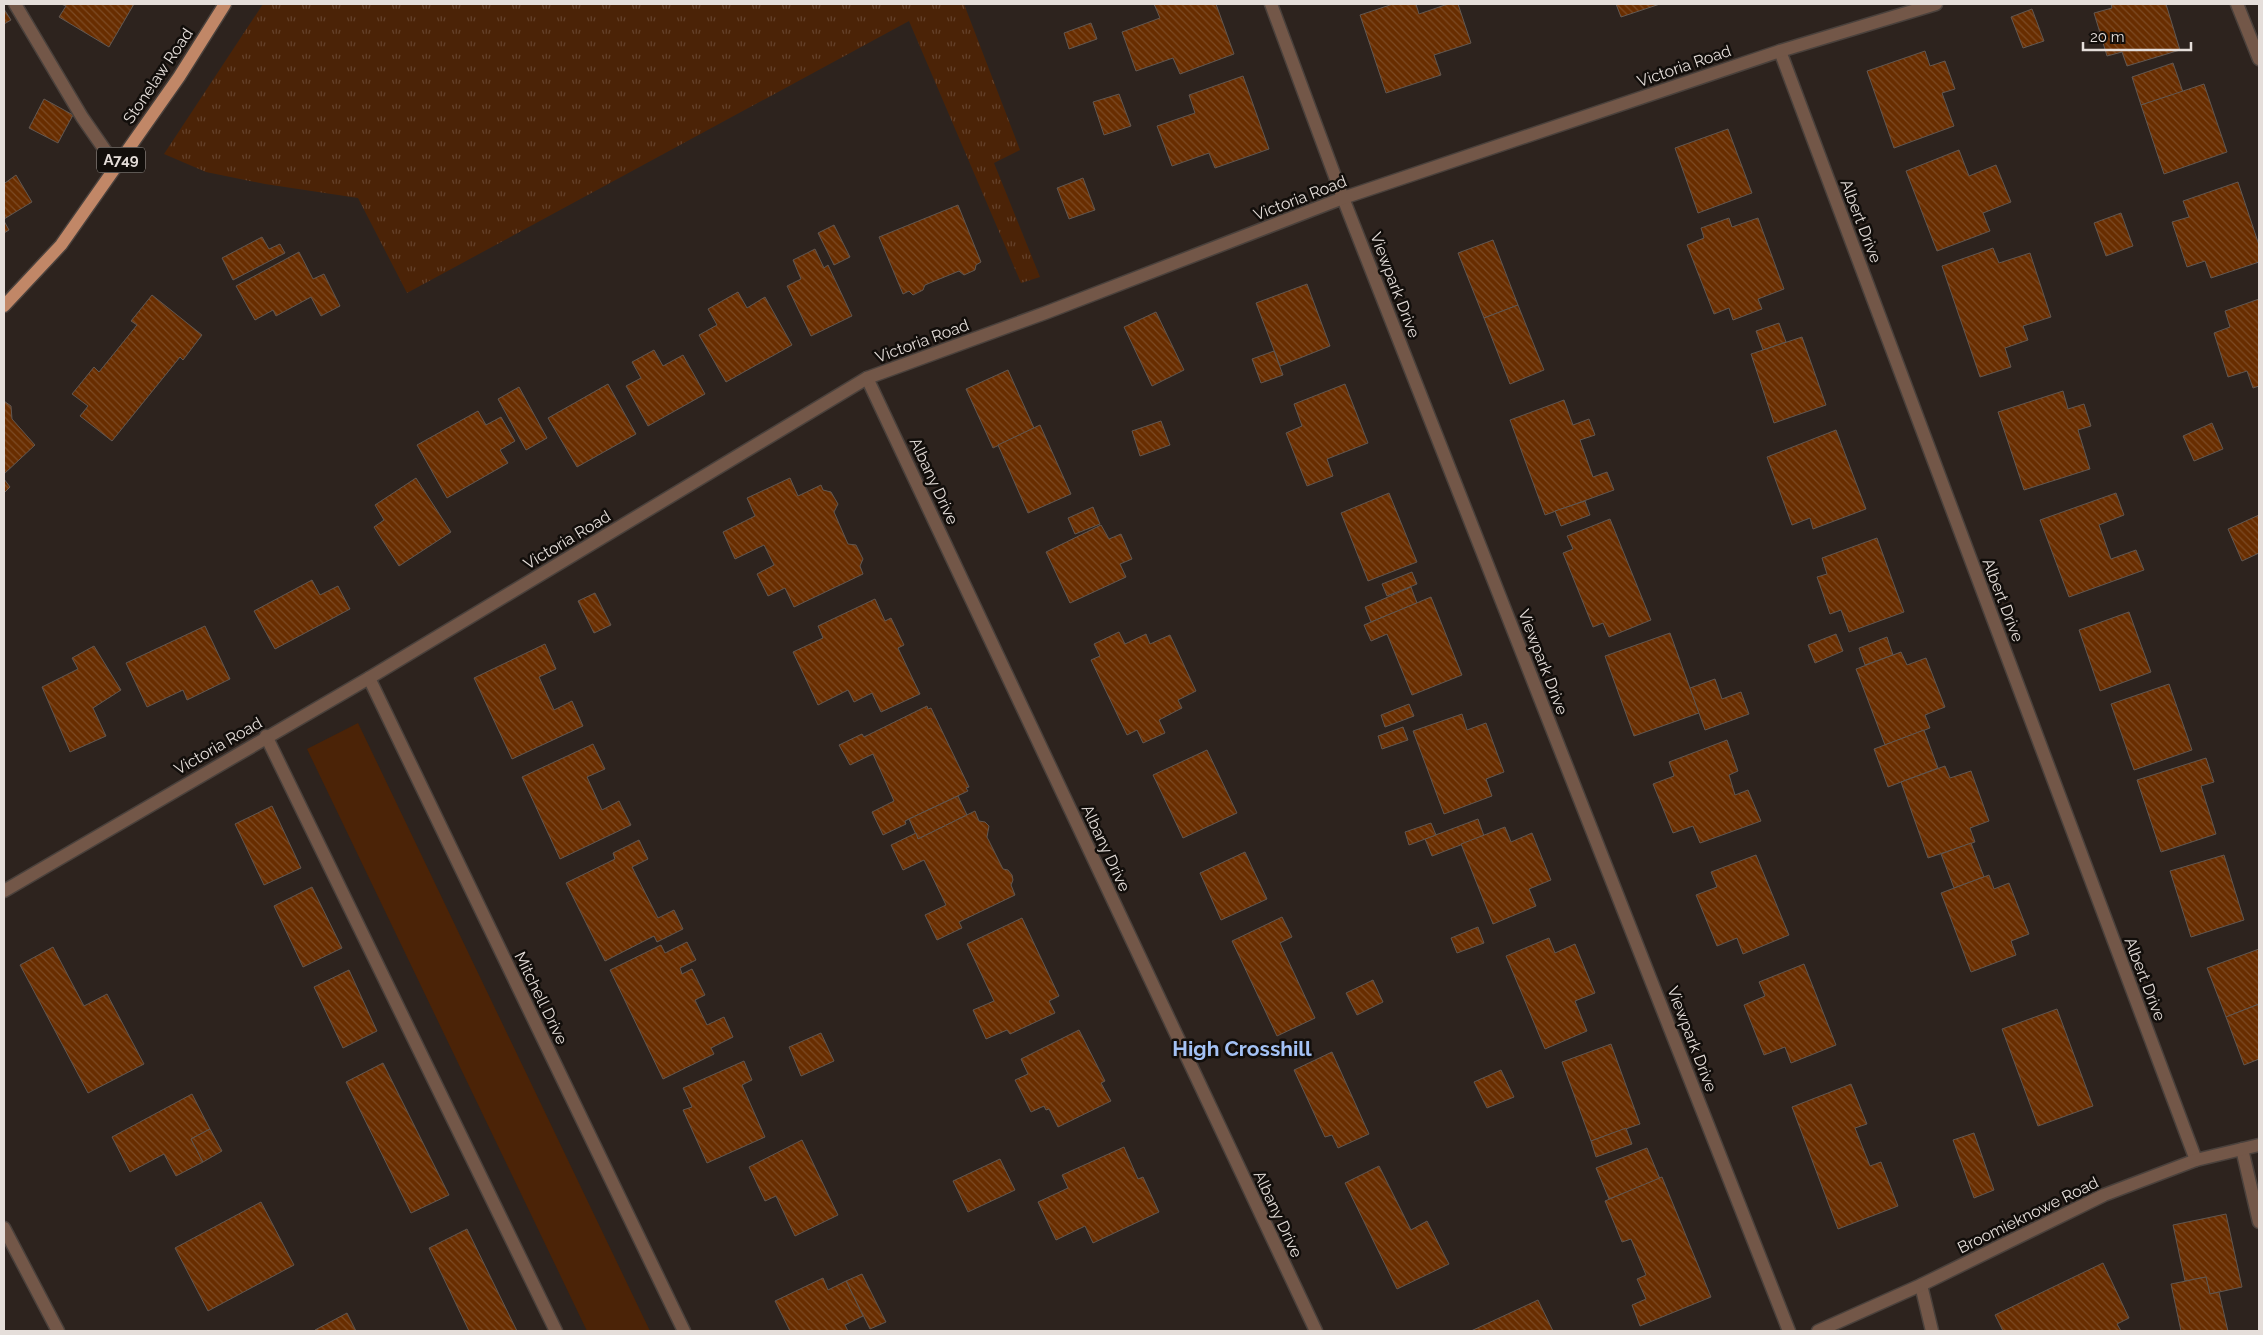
<svg xmlns="http://www.w3.org/2000/svg" width="2263" height="1335" font-family="Raleway,sans-serif">
	<defs>
		<pattern id="park-tufts" width="24" height="20" patternUnits="userSpaceOnUse" patternTransform="scale(1.25)"><rect width="24" height="20" fill="#4b2307"/><path d="M3 7l-1-3M5 7V3M7 7l1-3M15 17l-1-3M17 17v-4M19 17l1-3" fill="none" stroke="#65422b"/></pattern>
		<pattern id="building-back-hatch" width="6" height="6" patternUnits="userSpaceOnUse" patternTransform="scale(1.25)"><rect width="6" height="6" fill="#682d00"/><path d="M-1 5l2 2M0 0l6 6M5-1l2 2" fill="none" stroke="#7d4b25"/></pattern>
	</defs>
	<rect width="100%" height="100%" fill="#2d231e"/>
	<path fill="#4b2307" d="M358,723L650,1331H587L307,749Z"/>
	<path fill="url(#park-tufts)" d="M263,4H964L1020,150L994,163L1040,277L1021,283L909,21L407,293L358,198L265,184L206,172L164,154Z"/>
	<g fill="url(#building-back-hatch)" stroke="#615751">
		<path d="M61,4H134L109,47L59,17L66,6Z"/>
		<path d="M1154,4H1216L1234,54L1180,74L1173,58L1136,71L1122,32L1160,18Z"/>
		<path d="M1393,4H1416L1419,14L1448,4H1458L1471,43L1434,55L1441,75L1386,93L1360,15Z"/>
		<path d="M1616,4H1660L1621,17Z"/>
		<path d="M2111,4H2166L2180,50L2127,66L2122,52L2107,56L2094,13L2112,8Z"/>
		<path d="M4,9L11,20L4,24Z"/>
		<path d="M2032,9L2044,41L2023,48L2011,17Z"/>
		<path d="M1091,23L1097,39L1069,49L1064,33Z"/>
		<path d="M1925,51L1930,66L1945,61L1955,89L1942,93L1954,126L1894,148L1867,71Z"/>
		<path d="M2173,63L2183,92L2141,105L2132,77Z"/>
		<path d="M1243,76L1269,149L1215,168L1209,153L1172,166L1157,126L1195,113L1189,95Z"/>
		<path d="M2204,84L2227,152L2164,174L2141,105Z"/>
		<path d="M1119,94L1131,126L1104,135L1093,102Z"/>
		<path d="M44,99L73,115L58,143L29,128Z"/>
		<path d="M1728,129L1752,193L1698,213L1675,148Z"/>
		<path d="M1959,150L1969,176L1996,165L2011,202L1983,213L1990,231L1937,251L1906,171Z"/>
		<path d="M16,175L32,202L4,219V181L5,183Z"/>
		<path d="M1083,178L1095,210L1069,219L1057,188Z"/>
		<path d="M2238,182L2259,245V262L2211,278L2205,261L2187,267L2172,222L2189,217L2183,201Z"/>
		<path d="M958,205L981,262L976,265L975,270L964,275L959,271L925,285L923,290L913,295L909,291L903,294L879,237Z"/>
		<path d="M2121,213L2133,246L2106,256L2094,223Z"/>
		<path d="M1729,218L1732,227L1758,218L1784,289L1758,299L1762,309L1733,320L1729,308L1714,314L1687,245L1704,238L1701,228Z"/>
		<path d="M4,221L9,230L4,233Z"/>
		<path d="M834,225L850,257L834,265L818,233Z"/>
		<path d="M262,237L269,249L280,244L285,253L233,280L222,258Z"/>
		<path d="M1493,240L1518,305L1484,318L1458,253Z"/>
		<path d="M1993,248L1999,263L2030,253L2051,317L2023,326L2028,340L2005,348L2011,367L1980,377L1942,266Z"/>
		<path d="M815,249L824,268L828,265L852,316L811,336L787,286L801,279L793,260Z"/>
		<path d="M299,252L313,279L324,274L340,306L321,316L311,297L276,316L273,310L255,320L236,286Z"/>
		<path d="M1307,284L1330,346L1280,366L1256,303Z"/>
		<path d="M738,292L747,308L765,297L792,345L726,382L699,335L717,325L708,309Z"/>
		<path d="M152,295L202,335L183,360L180,357L112,441L80,416L88,406L72,394L94,367L99,372L137,325L131,321Z"/>
		<path d="M2259,299V386L2253,388L2247,371L2228,377L2214,333L2230,327L2225,311Z"/>
		<path d="M1518,305L1544,370L1510,384L1484,318Z"/>
		<path d="M1156,312L1184,370L1152,386L1124,327Z"/>
		<path d="M1779,323L1786,342L1763,350L1756,331Z"/>
		<path d="M1802,337L1826,405L1774,423L1751,354Z"/>
		<path d="M654,350L663,366L683,355L705,394L648,426L626,386L641,378L632,362Z"/>
		<path d="M1274,351L1283,375L1261,383L1252,359Z"/>
		<path d="M1008,370L1034,428L993,448L966,389Z"/>
		<path d="M608,384L636,434L577,467L548,418Z"/>
		<path d="M1345,384L1368,443L1327,459L1333,476L1307,486L1286,433L1302,426L1294,404Z"/>
		<path d="M519,387L547,438L526,450L498,399Z"/>
		<path d="M2063,391L2068,409L2084,404L2091,426L2078,430L2090,469L2024,490L1998,412Z"/>
		<path d="M1564,400L1573,425L1589,419L1595,435L1580,440L1593,477L1607,472L1614,490L1545,515L1510,420Z"/>
		<path d="M4,401L11,406L12,419L35,445L4,474Z"/>
		<path d="M478,411L486,425L501,417L515,441L500,450L508,463L447,498L417,445Z"/>
		<path d="M1161,421L1170,445L1140,456L1132,431Z"/>
		<path d="M2212,423L2223,449L2194,461L2183,436Z"/>
		<path d="M1040,425L1071,494L1028,513L998,445Z"/>
		<path d="M1836,430L1866,509L1813,529L1810,518L1792,525L1767,457Z"/>
		<path d="M416,478L451,532L399,566L374,527L384,520L375,505Z"/>
		<path d="M790,478L798,496L821,485L823,490L831,492L838,504L834,512L848,544L856,545L863,559L860,566L863,574L794,607L785,588L768,596L757,574L774,565L764,545L735,559L723,532L755,516L747,498Z"/>
		<path d="M4,479L10,487L4,493Z"/>
		<path d="M1389,493L1417,562L1368,581L1341,513Z"/>
		<path d="M2116,493L2124,515L2099,525L2111,559L2136,550L2144,570L2069,597L2040,520Z"/>
		<path d="M1585,501L1590,515L1561,526L1555,511Z"/>
		<path d="M1093,507L1100,524L1075,534L1068,518Z"/>
		<path d="M2259,515V553L2242,561L2228,529Z"/>
		<path d="M1610,519L1651,620L1609,637L1603,623L1593,627L1563,553L1573,549L1567,536Z"/>
		<path d="M1101,525L1109,539L1121,534L1132,559L1120,564L1126,577L1070,603L1046,552Z"/>
		<path d="M1877,538L1904,612L1849,632L1841,610L1830,614L1817,577L1827,574L1822,558Z"/>
		<path d="M1412,572L1417,584L1387,596L1382,584Z"/>
		<path d="M312,580L320,595L338,586L350,609L275,649L254,611Z"/>
		<path d="M1411,587L1417,603L1371,622L1365,607Z"/>
		<path d="M595,593L611,625L594,633L578,601Z"/>
		<path d="M1431,597L1462,675L1412,695L1387,634L1371,641L1364,625Z"/>
		<path d="M875,599L885,621L891,618L904,645L898,648L920,694L881,712L872,693L854,702L848,690L818,705L793,652L823,638L818,626Z"/>
		<path d="M2129,612L2151,672L2100,691L2079,630Z"/>
		<path d="M205,626L230,679L187,700L183,690L147,707L126,663Z"/>
		<path d="M1119,632L1125,644L1146,634L1150,644L1170,635L1196,691L1178,700L1182,708L1159,720L1165,733L1143,743L1137,730L1127,735L1091,660L1100,656L1094,644Z"/>
		<path d="M1670,633L1699,713L1634,736L1605,656Z"/>
		<path d="M1836,634L1843,651L1815,663L1808,645Z"/>
		<path d="M1887,637L1893,655L1865,665L1859,648Z"/>
		<path d="M545,644L556,669L539,677L554,710L572,701L583,726L512,759L474,678Z"/>
		<path d="M94,646L121,690L93,708L106,736L70,752L42,687L78,669L72,658Z"/>
		<path d="M1901,652L1907,665L1926,658L1945,707L1925,715L1930,728L1885,745L1856,669Z"/>
		<path d="M1715,679L1722,699L1741,692L1749,714L1705,730L1690,688Z"/>
		<path d="M2169,684L2192,750L2134,770L2111,704Z"/>
		<path d="M1409,704L1414,716L1385,727L1381,715Z"/>
		<path d="M927,706L928,709L931,708L969,787L966,788L968,791L909,819L905,821L906,824L883,835L872,812L894,801L873,754L850,765L839,745L862,734L864,737Z"/>
		<path d="M1462,714L1467,730L1486,723L1504,772L1486,779L1492,796L1444,814L1413,731Z"/>
		<path d="M1403,727L1408,740L1382,749L1378,736Z"/>
		<path d="M1924,730L1938,768L1888,787L1874,749Z"/>
		<path d="M1727,740L1738,771L1729,775L1735,795L1748,790L1761,821L1700,843L1693,826L1673,833L1653,784L1674,776L1669,762Z"/>
		<path d="M593,744L605,769L587,777L602,810L619,801L631,825L560,859L522,777Z"/>
		<path d="M1207,750L1237,813L1183,838L1153,775Z"/>
		<path d="M2206,758L2214,782L2201,786L2216,834L2161,852L2137,780Z"/>
		<path d="M1945,766L1950,778L1971,771L1989,821L1970,828L1975,842L1928,858L1901,782Z"/>
		<path d="M958,796L967,815L918,839L909,819Z"/>
		<path d="M272,806L301,868L264,885L235,824Z"/>
		<path d="M975,811L979,821L985,822L989,826L987,837L1003,869L1008,870L1012,875L1013,880L1011,885L1015,895L959,922L962,928L937,940L925,915L946,905L924,860L903,870L891,845L916,833L918,839Z"/>
		<path d="M1478,819L1484,836L1432,856L1425,839Z"/>
		<path d="M1431,823L1436,835L1409,845L1405,832Z"/>
		<path d="M1505,827L1511,842L1532,833L1551,880L1529,889L1536,906L1493,924L1461,844Z"/>
		<path d="M639,840L648,859L632,867L658,918L674,910L683,929L657,942L654,936L605,961L566,883L615,859L613,853Z"/>
		<path d="M1971,843L1984,877L1954,888L1941,854Z"/>
		<path d="M1245,852L1267,899L1221,920L1200,873Z"/>
		<path d="M1756,855L1789,935L1743,954L1737,938L1717,946L1696,895L1717,887L1711,872Z"/>
		<path d="M2224,855L2244,920L2191,937L2170,871Z"/>
		<path d="M1989,875L1994,889L2009,883L2029,934L2011,941L2016,955L1971,972L1941,893Z"/>
		<path d="M312,887L342,948L303,967L274,906Z"/>
		<path d="M1282,917L1292,937L1280,943L1315,1018L1277,1036L1232,941Z"/>
		<path d="M1022,918L1059,996L1049,1001L1055,1013L1010,1034L1007,1030L986,1039L973,1010L994,1001L967,944Z"/>
		<path d="M1478,927L1484,943L1457,953L1451,938Z"/>
		<path d="M1549,938L1555,953L1575,944L1595,993L1575,1001L1587,1031L1545,1049L1506,956Z"/>
		<path d="M687,942L696,960L680,968L682,974L692,969L705,995L695,1000L707,1025L724,1017L733,1037L711,1048L714,1054L663,1079L610,970L661,945L665,953Z"/>
		<path d="M53,947L84,1006L107,994L144,1064L88,1093L20,965Z"/>
		<path d="M2259,949V1004L2226,1017L2207,968Z"/>
		<path d="M1804,964L1836,1045L1791,1063L1785,1047L1764,1055L1744,1005L1765,996L1759,982Z"/>
		<path d="M349,970L377,1031L343,1048L314,987Z"/>
		<path d="M1373,980L1383,1002L1357,1015L1346,993Z"/>
		<path d="M2259,1004V1059L2244,1065L2226,1017Z"/>
		<path d="M2057,1009L2093,1106L2038,1126L2002,1029Z"/>
		<path d="M1079,1030L1105,1081L1101,1083L1111,1101L1058,1127L1049,1109L1046,1110L1044,1106L1031,1112L1015,1080L1028,1074L1021,1059Z"/>
		<path d="M821,1033L834,1061L801,1076L789,1047Z"/>
		<path d="M1611,1044L1640,1124L1591,1141L1562,1062Z"/>
		<path d="M1332,1052L1369,1134L1338,1148L1332,1135L1325,1137L1294,1070Z"/>
		<path d="M744,1061L752,1080L742,1085L765,1137L707,1163L683,1110L692,1107L683,1088Z"/>
		<path d="M383,1063L449,1195L411,1213L346,1082Z"/>
		<path d="M1501,1070L1514,1097L1487,1108L1474,1082Z"/>
		<path d="M1851,1084L1867,1124L1855,1128L1870,1166L1881,1162L1898,1206L1838,1229L1792,1107Z"/>
		<path d="M192,1094L210,1129L191,1139L203,1162L176,1176L164,1154L130,1172L112,1137Z"/>
		<path d="M1626,1128L1632,1144L1596,1157L1591,1141Z"/>
		<path d="M210,1129L222,1151L203,1162L191,1139Z"/>
		<path d="M1974,1133L1994,1190L1974,1198L1953,1140Z"/>
		<path d="M802,1140L838,1215L795,1236L776,1196L765,1201L749,1167Z"/>
		<path d="M1124,1147L1138,1179L1143,1177L1159,1212L1093,1243L1085,1226L1056,1240L1038,1202L1068,1188L1062,1175Z"/>
		<path d="M1647,1148L1660,1179L1609,1199L1596,1168Z"/>
		<path d="M1000,1159L1015,1190L968,1212L953,1181Z"/>
		<path d="M1379,1166L1411,1230L1427,1221L1449,1264L1397,1289L1345,1183Z"/>
		<path d="M1662,1177L1711,1297L1640,1326L1632,1305L1646,1299L1637,1279L1646,1275L1631,1239L1622,1242L1605,1201Z"/>
		<path d="M261,1202L294,1265L208,1311L175,1248Z"/>
		<path d="M2226,1214L2242,1287L2210,1294L2206,1277L2185,1281L2173,1225Z"/>
		<path d="M467,1229L517,1331H469L429,1248Z"/>
		<path d="M2103,1263L2129,1318L2117,1324L2121,1331H2003L1995,1315Z"/>
		<path d="M862,1274L886,1322L870,1329L846,1281Z"/>
		<path d="M2206,1277L2210,1294L2219,1292L2228,1331H2181L2171,1284Z"/>
		<path d="M823,1278L828,1290L846,1281L863,1316L845,1325L848,1331H790L775,1301Z"/>
		<path d="M1538,1300L1553,1331H1471Z"/>
		<path d="M347,1313L356,1331H316L315,1330Z"/>
	</g>
	<g fill="none" stroke-linecap="round" stroke-linejoin="round">
		<defs>
			<g id="minor">
				<path d="M15,4L82,117L116,166"/>
				<path d="M1271,4L1343,198L1789,1331"/>
				<path d="M2237,4L2259,59"/>
				<path d="M1780,51L2196,1160"/>
				<path d="M867,378L1316,1331"/>
				<path d="M369,678L684,1331"/>
				<path d="M266,736L556,1331"/>
				<path d="M4,891L369,678L867,378L1045,313L1343,198L1780,51L1936,4"/>
				<path d="M2242,1149L2259,1222"/>
				<path d="M4,1228L58,1331"/>
				<path d="M1921,1285L1932,1331"/>
				<path d="M1818,1331L1921,1285L2104,1195L2196,1160L2259,1145"/>
			</g>
			<path id="major" d="M4,306L61,245L179,77L225,4"/>
		</defs>
		<use href="#minor" stroke="#4a413c" stroke-width="15"/>
		<use href="#major" stroke="#4a413c" stroke-width="15"/>
		<use href="#minor" stroke="#735748" stroke-width="12"/>
		<use href="#major" stroke="#c18767" stroke-width="12"/>
	</g>
	<g text-anchor="middle" dominant-baseline="central" stroke-width="5" stroke-linejoin="round" paint-order="stroke">
		<rect fill="#120e0b" stroke="#a6a09c" stroke-width="1" x="97" y="147.5" width="48" height="25" rx="4"/>
		<g font-size="15" font-weight="bold" fill="#e5deda">
			<text x="121" y="160">A749</text>
		</g>
		<g font-size="16" fill="#e5deda" stroke="#120e0b">
			<text transform="translate(1684 66) rotate(-19)">Victoria Road</text>
			<text transform="translate(158 76) rotate(-56)">Stonelaw Road</text>
			<text transform="translate(1300 198) rotate(-21)">Victoria Road</text>
			<text transform="translate(1861 221) rotate(69)">Albert Drive</text>
			<text transform="translate(1395 285) rotate(69)">Viewpark Drive</text>
			<text transform="translate(922 341) rotate(-20)">Victoria Road</text>
			<text transform="translate(934 481) rotate(65)">Albany Drive</text>
			<text transform="translate(567 540) rotate(-31)">Victoria Road</text>
			<text transform="translate(2003 600) rotate(69)">Albert Drive</text>
			<text transform="translate(1543 662) rotate(69)">Viewpark Drive</text>
			<text transform="translate(218 746) rotate(-30)">Victoria Road</text>
			<text transform="translate(1106 848) rotate(65)">Albany Drive</text>
			<text transform="translate(2145 979) rotate(69)">Albert Drive</text>
			<text transform="translate(541 998) rotate(64)">Mitchell Drive</text>
			<text transform="translate(1692 1039) rotate(69)">Viewpark Drive</text>
			<text transform="translate(1278 1214) rotate(65)">Albany Drive</text>
			<text transform="translate(2028 1215) rotate(-26)">Broomieknowe Road</text>
		</g>
		<g font-size="21" font-weight="bold" fill="#a4c2f5" stroke="#120e0b">
			<text x="1242" y="1048">High Crosshill</text>
		</g>
	</g>
	<rect width="2263" height="1335" fill="none" stroke="#e5deda" stroke-width="10"/>
	<path d="M2083 42v8h108v-8" fill="none" stroke="#e5deda" stroke-width="2.5"/>
	<text x="2090" y="42" font-size="15" fill="#e5deda" stroke="#120e0b" stroke-width="4" paint-order="stroke">20 m</text>
</svg>
